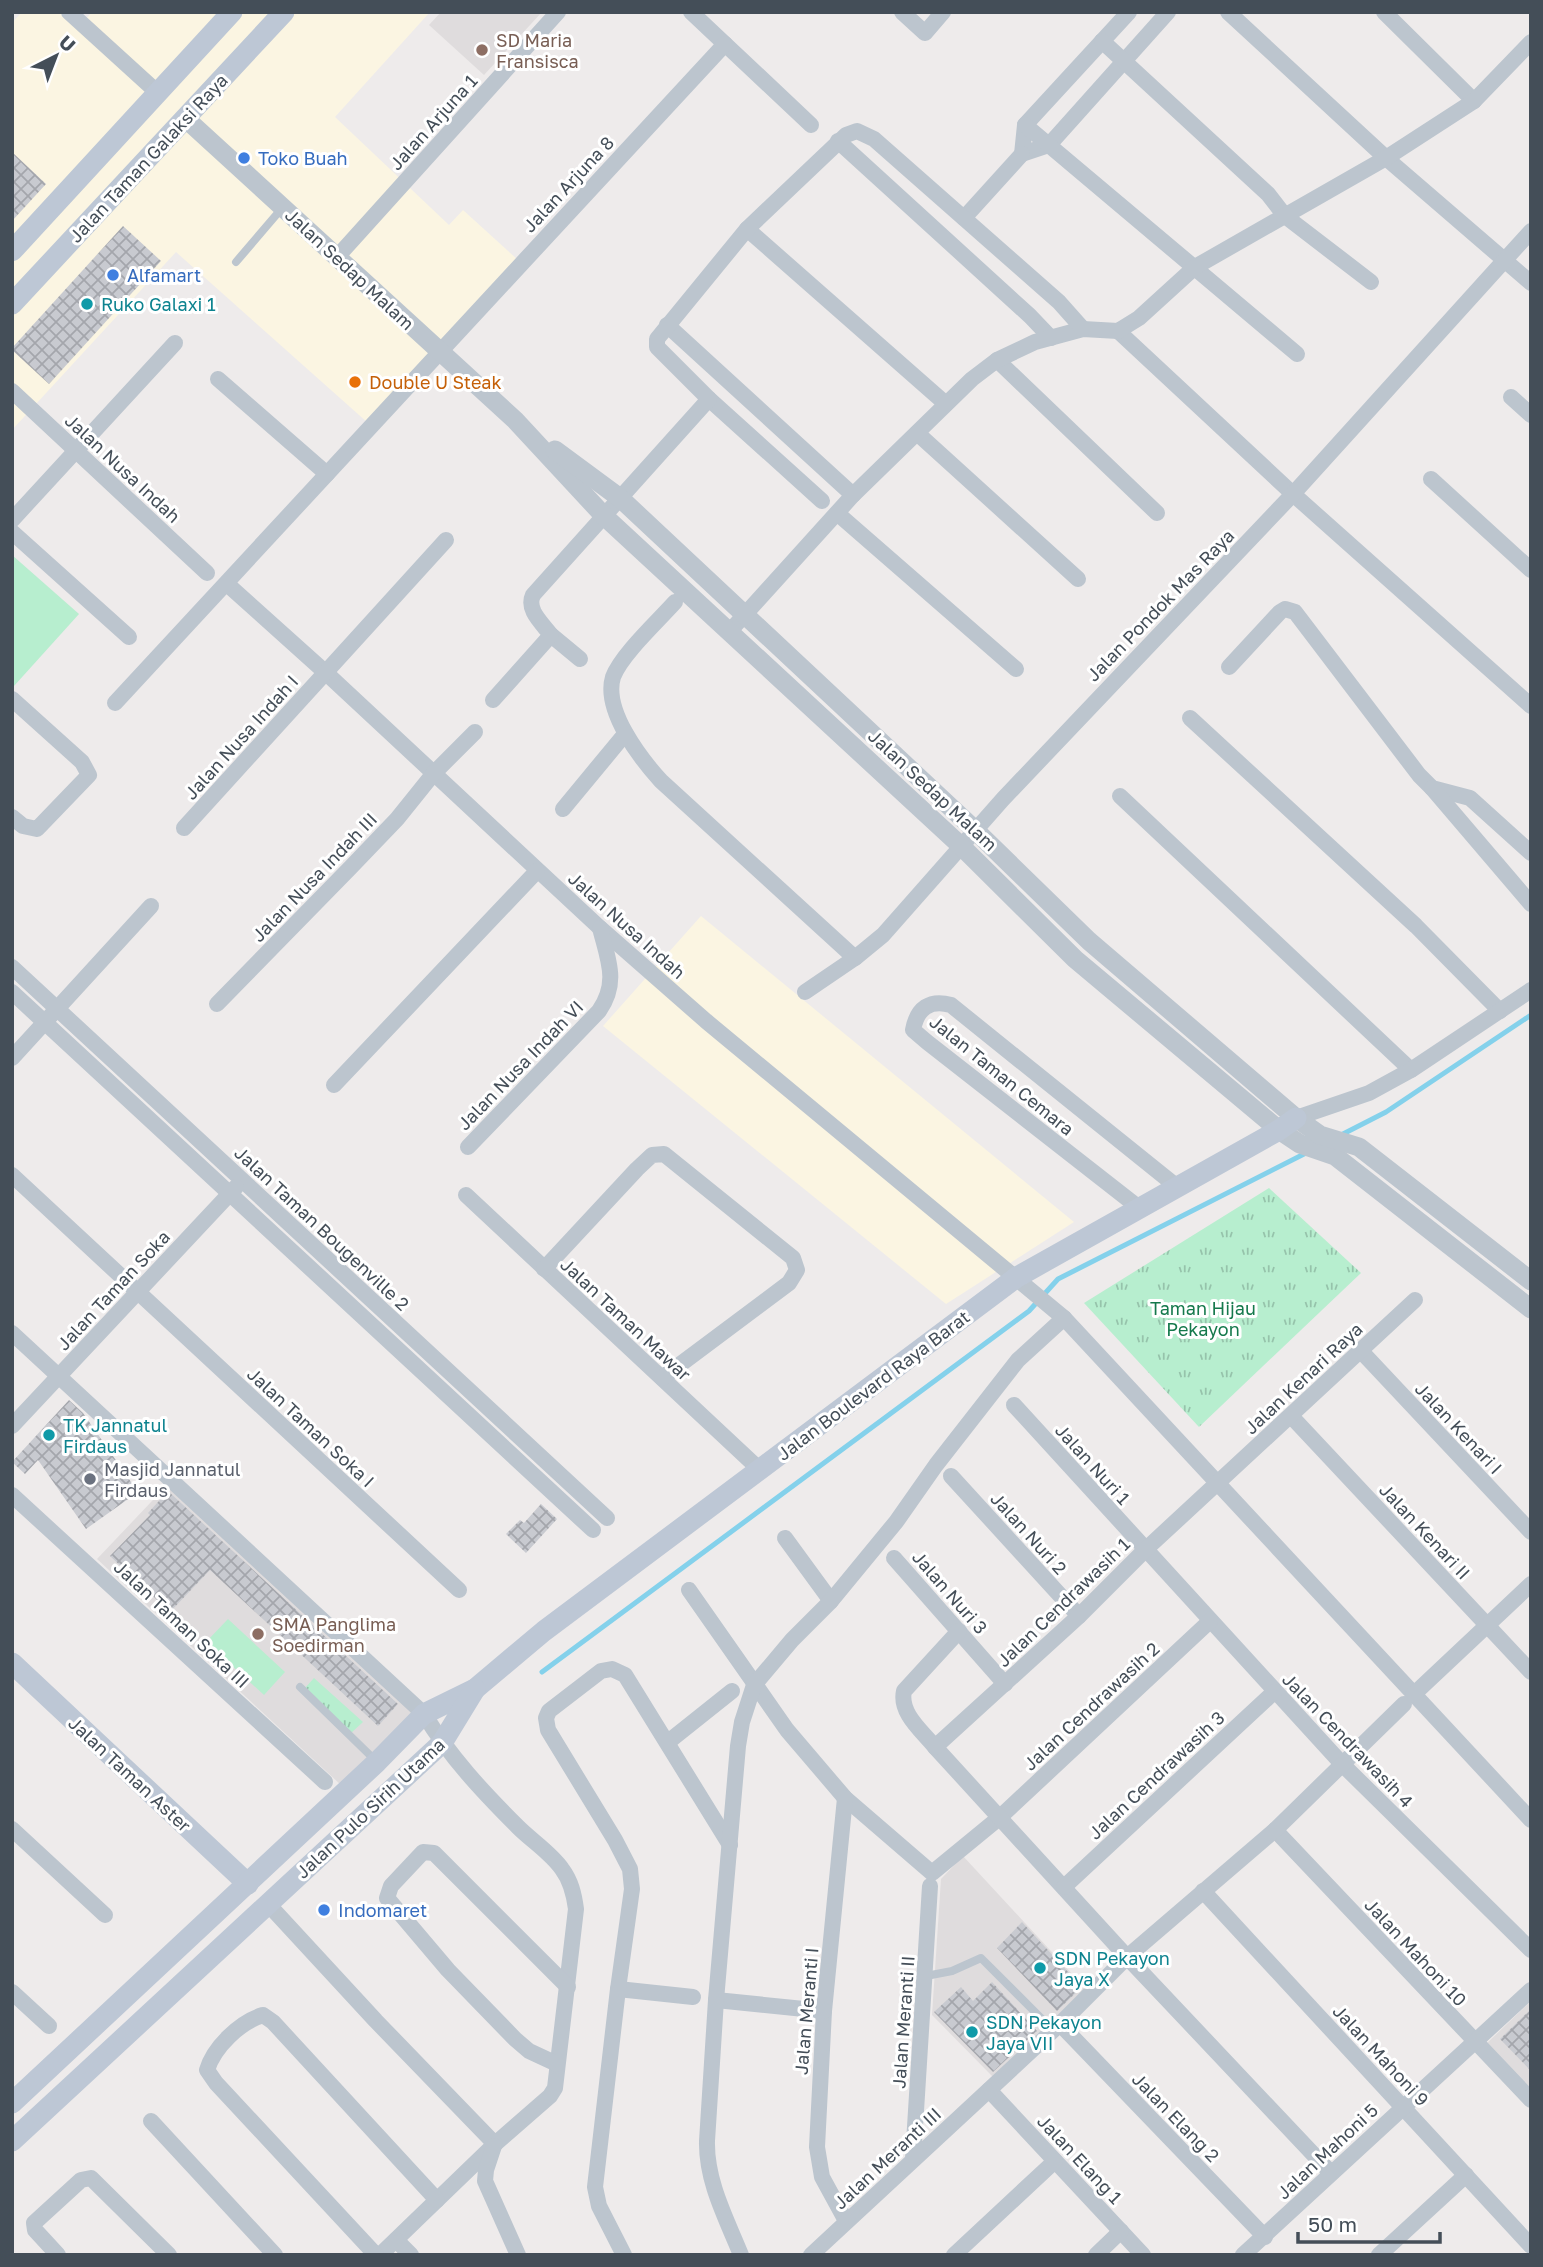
<svg xmlns="http://www.w3.org/2000/svg" width="1543" height="2267" font-family="'Golos Text',sans-serif">
	<defs>
		<pattern id="park-tufts" width="24" height="20" patternUnits="userSpaceOnUse" patternTransform="scale(1.75)"><rect width="24" height="20" fill="#b7eecf"/><path d="M3 7l-1-3M5 7V3M7 7l1-3M15 17l-1-3M17 17v-4M19 17l1-3" fill="none" stroke="#96c3ab"/></pattern>
		<pattern id="building-cross-hatch" width="8" height="8" patternUnits="userSpaceOnUse" patternTransform="scale(1.75)"><rect width="8" height="8" fill="#c8cad0"/><path d="M0 0l8 8M0 8l8-8" fill="none" stroke="#a4a6ac"/></pattern>
	</defs>
	<rect width="100%" height="100%" fill="#eeebeb"/>
	<g fill="#fbf5e2">
		<path d="M22,12H69L82,23L92,12H430L335,117L449,225L463,210L518,260L368,423L176,252L12,430V23Z"/>
		<path d="M701,916L1074,1222L946,1304L603,1026Z"/>
	</g>
	<g fill="#dfdcdd">
		<path d="M441,12H542L484,75L429,25Z"/>
		<path d="M170,1482L420,1710L341,1785L97,1559Z"/>
		<path d="M963,1856L1086,1989L993,2077L932,2015L941,1879Z"/>
		<path d="M1531,2001V2089L1486,2044Z"/>
	</g>
	<g fill="#b7eecf">
		<path d="M12,555L79,614L14,686L12,684Z"/>
		<path d="M228,1619L285,1672L264,1695L206,1642Z"/>
	</g>
	<g fill="url(#park-tufts)">
		<path d="M1269,1188L1361,1273L1199,1427L1084,1303Z"/>
		<path d="M314,1678L363,1722L350,1734L304,1689Z"/>
	</g>
	<g fill="none" stroke-linecap="round" stroke-linejoin="round">
		<g stroke="#84d1eb" stroke-width="5">
			<path d="M1341,1135L1386,1112L1531,1015"/>
			<path d="M542,1672L1029,1311L1058,1279L1308,1152"/>
		</g>
	</g>
	<g fill="url(#building-cross-hatch)">
		<path d="M12,152L46,184L12,221Z"/>
		<path d="M123,226L161,261L49,384L12,350V348Z"/>
		<path d="M69,1400L83,1413L138,1492L86,1529L38,1460L25,1474L12,1462Z"/>
		<path d="M168,1491L398,1704L378,1726L210,1570L170,1612L110,1556L150,1515L148,1513Z"/>
		<path d="M541,1504L557,1519L526,1553L506,1534L520,1520L524,1523Z"/>
		<path d="M1022,1922L1082,1987L1057,2011L997,1948Z"/>
		<path d="M992,1982L1037,2031L993,2072L934,2012L961,1987L973,2001Z"/>
		<path d="M1531,2009V2071L1500,2039Z"/>
	</g>
	<g fill="none" stroke-linecap="round" stroke-linejoin="round">
		<g stroke="#bcc5ce" stroke-width="8">
			<path d="M236,262L283,207"/>
			<path d="M300,1687L376,1761"/>
			<path d="M926,1976L952,1971L981,1958L1053,2030"/>
		</g>
		<g stroke="#bcc5ce" stroke-width="16">
			<path d="M69,12L158,93"/>
			<path d="M691,12L811,125"/>
			<path d="M902,12L925,33L943,12"/>
			<path d="M1129,12L1025,125L1022,154L1049,145L1168,12"/>
			<path d="M1228,12L1386,158L1531,283"/>
			<path d="M1384,12L1474,101"/>
			<path d="M1102,41L1268,194L1285,216L1371,282"/>
			<path d="M1025,125L1297,354"/>
			<path d="M838,141L1030,316L1051,338"/>
			<path d="M964,218L1022,154"/>
			<path d="M747,229L946,404"/>
			<path d="M337,257L558,12"/>
			<path d="M667,325L853,495"/>
			<path d="M1118,331L1293,494L1531,706"/>
			<path d="M997,360L1157,513"/>
			<path d="M218,379L327,474"/>
			<path d="M12,391L207,573"/>
			<path d="M1511,397L1531,415"/>
			<path d="M709,399L822,501"/>
			<path d="M917,433L1078,579"/>
			<path d="M1431,479L1531,570"/>
			<path d="M838,514L1016,669"/>
			<path d="M12,520L175,343"/>
			<path d="M12,532L129,637"/>
			<path d="M227,584L325,672L600,928L706,1021L1064,1318L1531,1820"/>
			<path d="M675,602C659,620 621,655 613,677C603,710 640,758 661,781L855,958"/>
			<path d="M730,631L853,495L972,379L997,360L1035,342L1083,329L1118,331L1139,318L1195,267L1386,158L1474,101L1531,42"/>
			<path d="M551,635L580,659"/>
			<path d="M1229,667L1280,612L1285,609L1295,612L1419,775L1432,788L1470,798L1531,853"/>
			<path d="M12,699L82,762L89,775L37,829L23,826L12,817"/>
			<path d="M493,700L551,635C542,623 526,610 533,595L709,399L657,347V339L747,229L846,135L857,131L874,139L1059,302L1083,329"/>
			<path d="M115,703L725,44"/>
			<path d="M1190,718L1416,926L1500,1011"/>
			<path d="M1432,788L1531,904"/>
			<path d="M1120,796L1411,1070"/>
			<path d="M563,809L625,734"/>
			<path d="M184,828L446,540"/>
			<path d="M12,967L607,1518"/>
			<path d="M12,992L593,1530"/>
			<path d="M805,992L855,958L883,935L1003,799L1293,494L1531,231"/>
			<path d="M217,1004L351,867L397,819L434,773L475,732"/>
			<path d="M12,1058L151,906"/>
			<path d="M334,1085L537,871"/>
			<path d="M1296,1118L1369,1093L1411,1070L1531,990"/>
			<path d="M468,1147L599,1011C619,982 608,960 600,928"/>
			<path d="M12,1175L459,1590"/>
			<path d="M466,1195L760,1470"/>
			<path d="M1138,1207L927,1042L913,1030C917,1008 930,999 951,1005L1176,1186"/>
			<path d="M544,1269L637,1169L652,1155L664,1154L793,1258L797,1270L789,1283L662,1378"/>
			<path d="M12,1333L424,1714C450,1757 483,1792 518,1827C532,1841 551,1853 562,1869C571,1881 574,1894 576,1909L555,2088L550,2096L495,2144L380,2255"/>
			<path d="M1360,1350L1531,1532"/>
			<path d="M1014,1405L1343,1765L1531,1950"/>
			<path d="M1291,1416L1531,1672"/>
			<path d="M12,1426L236,1187"/>
			<path d="M951,1476L1079,1616"/>
			<path d="M12,1495L325,1782"/>
			<path d="M785,1538L831,1601"/>
			<path d="M894,1558L1005,1684"/>
			<path d="M689,1590L787,1730L845,1798L932,1873L999,1818L1210,1621"/>
			<path d="M959,1631L904,1691C899,1713 922,1731 935,1747L1127,1957L1331,2173"/>
			<path d="M1413,1695L1531,1584"/>
			<path d="M668,1742L732,1691"/>
			<path d="M935,1747L1079,1616L1145,1550L1415,1300"/>
			<path d="M845,1798L824,2011L817,2147L822,2177L846,2221"/>
			<path d="M12,1829L105,1915"/>
			<path d="M1275,1830L1531,2100"/>
			<path d="M1064,1887L1274,1692"/>
			<path d="M1203,1891L1531,2246"/>
			<path d="M268,1904L376,2021L495,2144"/>
			<path d="M618,1989L693,1997"/>
			<path d="M12,1992L49,2026"/>
			<path d="M716,2000L824,2011"/>
			<path d="M1060,2024L1265,2237"/>
			<path d="M557,2064L529,2051L515,2039L448,1970L387,1898L391,1886L423,1852L434,1853L568,1987"/>
			<path d="M989,2090L1143,2255"/>
			<path d="M151,2121L275,2255"/>
			<path d="M494,2146L486,2170L485,2181L518,2255"/>
			<path d="M913,2159L930,1886"/>
			<path d="M396,2240L411,2255"/>
			<path d="M58,2255L35,2230L34,2223L81,2180L91,2178L169,2255"/>
			<path d="M376,2255L216,2083L207,2070C214,2047 240,2022 263,2015L273,2022L437,2200"/>
			<path d="M624,2255L599,2206L595,2187L618,1989L632,1889L630,1869L615,1840L548,1730L546,1718L549,1711L601,1671L612,1669L625,1675L730,1845"/>
			<path d="M741,2255C726,2218 706,2181 707,2141L716,2000L738,1746L742,1722L754,1685L792,1640L831,1601L896,1522L936,1465L1018,1360L1064,1318"/>
			<path d="M811,2255L1060,2024L1127,1957L1275,1830L1404,1704"/>
			<path d="M954,2255L1055,2161"/>
			<path d="M1096,2255L1121,2231"/>
			<path d="M1243,2255L1531,1990"/>
			<path d="M1379,2255L1466,2175"/>
		</g>
		<g stroke="#bcc5ce" stroke-width="19">
			<path d="M185,118L515,420L604,516L961,846L1075,959L1279,1130L1300,1144L1335,1156L1531,1309"/>
			<path d="M555,450L620,498L975,830L1089,941L1296,1118L1320,1135L1359,1147L1531,1281"/>
		</g>
		<g stroke="#bdc7d5" stroke-width="21">
			<path d="M12,251L232,12"/>
			<path d="M12,304L284,12"/>
			<path d="M12,1663L248,1884"/>
			<path d="M12,2103L377,1762L424,1714L475,1689L544,1631L1017,1277L1279,1130L1296,1118"/>
			<path d="M12,2141L442,1743L475,1689"/>
		</g>
	</g>
	<g fill="#8d6e63" stroke="#fff" stroke-width="2.5">
		<circle cx="482" cy="50" r="7"/>
		<circle cx="258" cy="1634" r="7"/>
	</g>
	<g fill="#3f7fe0" stroke="#fff" stroke-width="2.5">
		<circle cx="244" cy="158" r="7"/>
		<circle cx="113" cy="275" r="7"/>
		<circle cx="324" cy="1910" r="7"/>
	</g>
	<g fill="#0f9aa8" stroke="#fff" stroke-width="2.5">
		<circle cx="87" cy="304" r="7"/>
		<circle cx="49" cy="1435" r="7"/>
		<circle cx="1040" cy="1968" r="7"/>
		<circle cx="972" cy="2032" r="7"/>
	</g>
	<circle fill="#e8710a" stroke="#fff" stroke-width="2.5" cx="355" cy="382" r="7"/>
	<circle fill="#6b7280" stroke="#fff" stroke-width="2.5" cx="90" cy="1479" r="7"/>
	<g text-anchor="middle" dominant-baseline="central" stroke-width="6" stroke-linejoin="round" paint-order="stroke">
		<g font-size="18" fill="#785e54" stroke="#fff" text-anchor="start">
			<text x="496" y="40">SD Maria<tspan x="496" dy="21">Fransisca</tspan></text>
			<text x="272" y="1624">SMA Panglima<tspan x="272" dy="21">Soedirman</tspan></text>
		</g>
		<g font-size="18" fill="#444e58" stroke="#fff">
			<text transform="translate(433 122) rotate(-48)">Jalan Arjuna 1</text>
			<text transform="translate(148 158) rotate(-47)">Jalan Taman Galaksi Raya</text>
			<text transform="translate(568 184) rotate(-47)">Jalan Arjuna 8</text>
			<text transform="translate(350 269) rotate(43)">Jalan Sedap Malam</text>
			<text transform="translate(123 468) rotate(43)">Jalan Nusa Indah</text>
			<text transform="translate(1160 605) rotate(-46)">Jalan Pondok Mas Raya</text>
			<text transform="translate(241 737) rotate(-48)">Jalan Nusa Indah I</text>
			<text transform="translate(933 790) rotate(43)">Jalan Sedap Malam</text>
			<text transform="translate(314 877) rotate(-46)">Jalan Nusa Indah III</text>
			<text transform="translate(627 925) rotate(42)">Jalan Nusa Indah</text>
			<text transform="translate(520 1065) rotate(-46)">Jalan Nusa Indah VI</text>
			<text transform="translate(1002 1075) rotate(39)">Jalan Taman Cemara</text>
			<text transform="translate(322 1228) rotate(43)">Jalan Taman Bougenville 2</text>
			<text transform="translate(113 1290) rotate(-47)">Jalan Taman Soka</text>
			<text transform="translate(626 1319) rotate(43)">Jalan Taman Mawar</text>
			<text transform="translate(1303 1378) rotate(-43)">Jalan Kenari Raya</text>
			<text transform="translate(873 1385) rotate(-37)">Jalan Boulevard Raya Barat</text>
			<text transform="translate(311 1427) rotate(43)">Jalan Taman Soka I</text>
			<text transform="translate(1459 1428) rotate(47)">Jalan Kenari I</text>
			<text transform="translate(1093 1464) rotate(48)">Jalan Nuri 1</text>
			<text transform="translate(1425 1531) rotate(47)">Jalan Kenari II</text>
			<text transform="translate(1029 1533) rotate(48)">Jalan Nuri 2</text>
			<text transform="translate(950 1592) rotate(49)">Jalan Nuri 3</text>
			<text transform="translate(1063 1602) rotate(-44)">Jalan Cendrawasih 1</text>
			<text transform="translate(182 1624) rotate(43)">Jalan Taman Soka III</text>
			<text transform="translate(1091 1706) rotate(-43)">Jalan Cendrawasih 2</text>
			<text transform="translate(1348 1740) rotate(46)">Jalan Cendrawasih 4</text>
			<text transform="translate(130 1774) rotate(43)">Jalan Taman Aster</text>
			<text transform="translate(1156 1775) rotate(-43)">Jalan Cendrawasih 3</text>
			<text transform="translate(370 1808) rotate(-43)">Jalan Pulo Sirih Utama</text>
			<text transform="translate(1416 1952) rotate(47)">Jalan Mahoni 10</text>
			<text transform="translate(806 2011) rotate(-85)">Jalan Meranti I</text>
			<text transform="translate(903 2022) rotate(-86)">Jalan Meranti II</text>
			<text transform="translate(1381 2055) rotate(47)">Jalan Mahoni 9</text>
			<text transform="translate(1176 2117) rotate(46)">Jalan Elang 2</text>
			<text transform="translate(1327 2151) rotate(-43)">Jalan Mahoni 5</text>
			<text transform="translate(887 2158) rotate(-43)">Jalan Meranti III</text>
			<text transform="translate(1080 2159) rotate(47)">Jalan Elang 1</text>
		</g>
		<g font-size="18" fill="#366cbe" stroke="#fff" text-anchor="start">
			<text x="258" y="158">Toko Buah</text>
			<text x="127" y="275">Alfamart</text>
			<text x="338" y="1910">Indomaret</text>
		</g>
		<g font-size="18" fill="#0d838f" stroke="#fff" text-anchor="start">
			<text x="101" y="304">Ruko Galaxi 1</text>
			<text x="63" y="1425">TK Jannatul<tspan x="63" dy="21">Firdaus</tspan></text>
			<text x="1054" y="1958">SDN Pekayon<tspan x="1054" dy="21">Jaya X</tspan></text>
			<text x="986" y="2022">SDN Pekayon<tspan x="986" dy="21">Jaya VII</tspan></text>
		</g>
		<g font-size="18" fill="#c56008" stroke="#fff" text-anchor="start">
			<text x="369" y="382">Double U Steak</text>
		</g>
		<g font-size="18" fill="#15794c" stroke="#fff">
			<text x="1203" y="1308">Taman Hijau<tspan x="1203" dy="21">Pekayon</tspan></text>
		</g>
		<g font-size="18" fill="#5b616d" stroke="#fff" text-anchor="start">
			<text x="104" y="1469">Masjid Jannatul<tspan x="104" dy="21">Firdaus</tspan></text>
		</g>
	</g>
	<rect width="1543" height="2267" fill="none" stroke="#444e58" stroke-width="28"/>
	<g transform="translate(56 56) rotate(42)" stroke="#ffffff" stroke-width="5" paint-order="stroke">
	<path d="M0-5L12 26L0 18L-12 26Z" fill="#444e58"/>
	<text y="-10" font-size="19" font-weight="bold" text-anchor="middle" fill="#444e58">U</text>
	</g>
	<path d="M1298 2232v10h142v-10" fill="none" stroke="#444e58" stroke-width="3.5"/>
	<text x="1308" y="2232" font-size="21" fill="#444e58" stroke="#ffffff" stroke-width="5" paint-order="stroke">50 m</text>
</svg>
